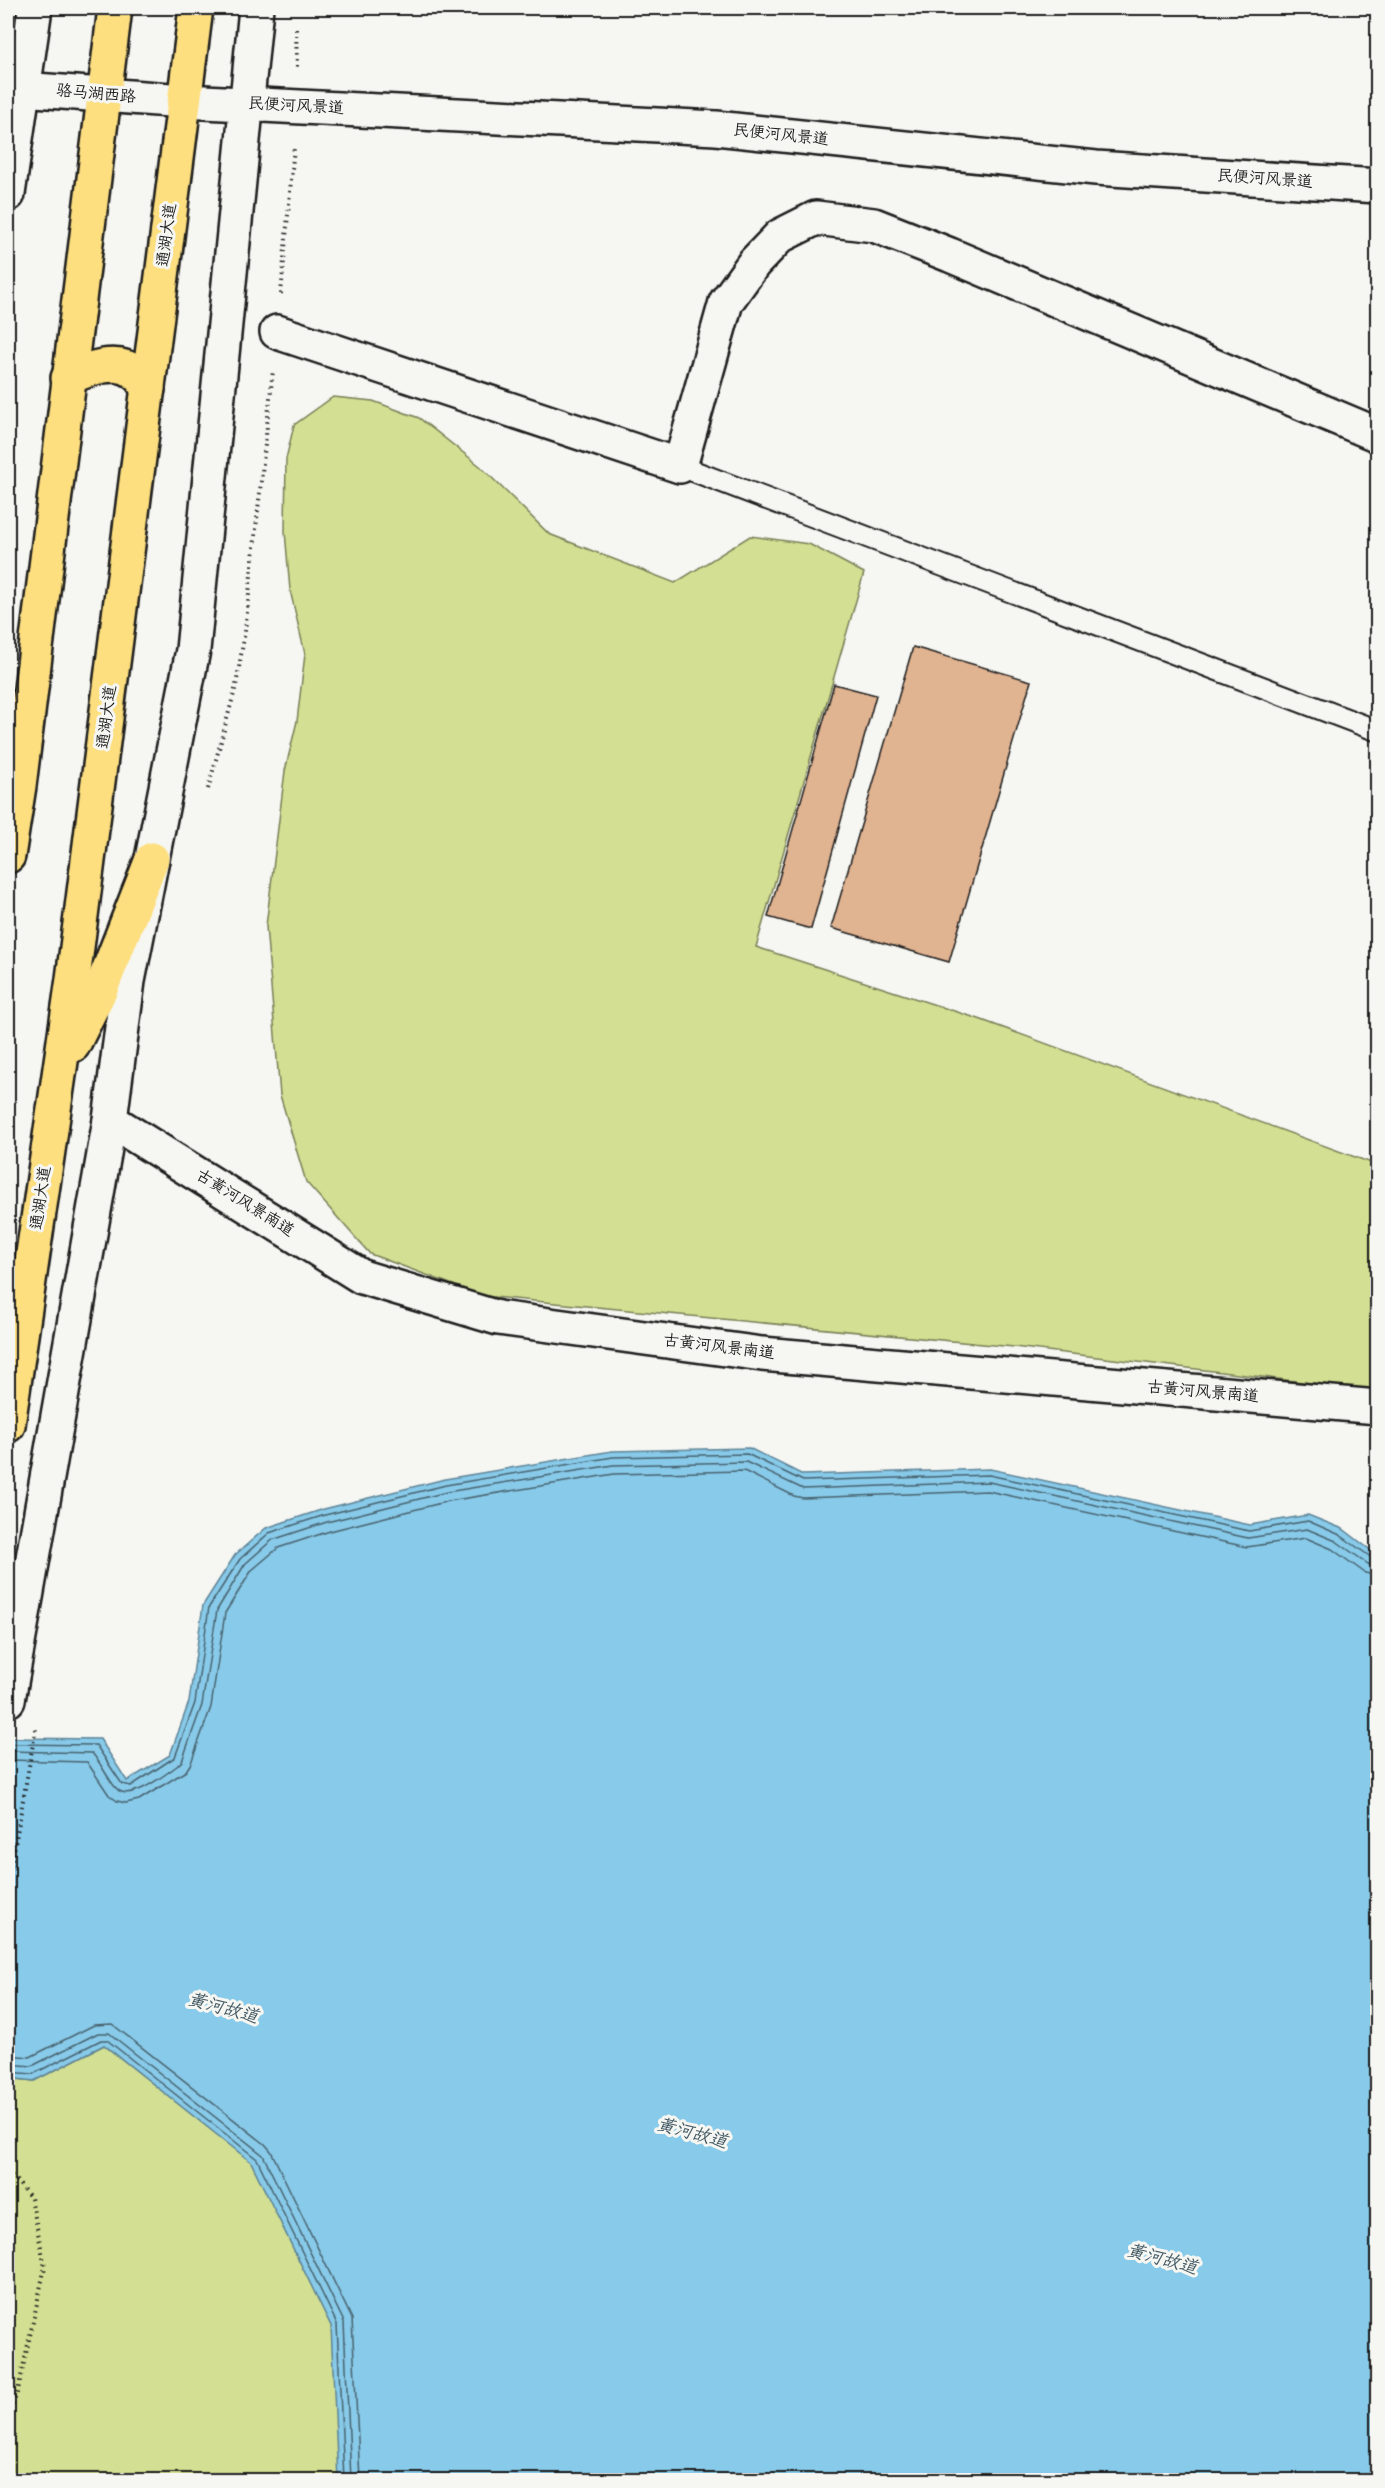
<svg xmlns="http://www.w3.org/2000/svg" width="1385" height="2488" font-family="Kalam,'LXGW WenKai TC',sans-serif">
	<rect width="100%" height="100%" fill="#f6f6f2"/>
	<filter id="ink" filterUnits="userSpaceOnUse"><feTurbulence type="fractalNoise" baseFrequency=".0167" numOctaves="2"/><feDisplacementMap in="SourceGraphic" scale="12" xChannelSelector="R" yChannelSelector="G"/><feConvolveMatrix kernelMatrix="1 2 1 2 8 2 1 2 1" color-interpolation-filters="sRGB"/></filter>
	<g filter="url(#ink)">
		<g fill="#d3df92" stroke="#787e57" stroke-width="1.5">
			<path d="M333,397L373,401L419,418L480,466L549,534L675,583L750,536L809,544L864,573L756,947L979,1019L1377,1165V1393L1361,1389L1014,1347L483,1296L370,1254L306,1182L280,1095L266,926L285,771L297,721L305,654L290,590L285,531L286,459L294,425Z"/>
			<path d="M104,2045L251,2161L301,2264L805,2480H8V2078L34,2081Z"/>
		</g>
		<path fill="#88cae9" stroke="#5d8497" stroke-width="1.5" d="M749,1448L803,1475L990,1469L1250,1525L1308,1515L1343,1529L1377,1555V2480H338L331,2326L251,2162L104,2045L34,2081L8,2078V1738L100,1739L127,1781L170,1755L189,1702L203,1605L235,1555L266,1528L324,1509L445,1479L612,1451Z"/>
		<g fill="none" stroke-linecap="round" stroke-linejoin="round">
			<g stroke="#47626e" stroke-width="1.5">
				<path d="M8,1744L96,1745L122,1784L131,1786L175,1757L195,1703L209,1607L240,1559L269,1533L325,1515L446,1485L613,1457L747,1454L803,1481L989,1475L1249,1531L1308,1521L1340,1535L1372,1558L1378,1559"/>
				<path d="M8,1751L92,1753C101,1763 107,1778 116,1788C129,1804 164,1775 177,1766L182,1761L202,1705L217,1610L245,1564L272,1540L327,1522L447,1492L613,1465L746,1462L803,1489L989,1482L1248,1538L1307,1529L1336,1541L1368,1564L1378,1567"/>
				<path d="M8,1760L87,1762L109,1795L117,1801L126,1803L139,1800L186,1771L191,1763L211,1707L225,1613L252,1570L278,1548L330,1531L449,1501L614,1474L744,1471L794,1496L803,1498L988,1491L1247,1547L1306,1538L1332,1549L1365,1573L1378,1576"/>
				<path d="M8,2055L30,2057L94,2025L112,2024L265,2144L271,2151L352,2319L360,2480"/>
				<path d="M8,2064L32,2066L98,2033H109L263,2155L344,2322L351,2480"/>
				<path d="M8,2072L33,2074L101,2040H107L257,2159L337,2324L344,2480"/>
			</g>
		</g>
		<g fill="#e0b391" stroke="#1c1c1c" stroke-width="1.5">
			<path d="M913,647L1031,681L949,962L831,928Z"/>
			<path d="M834,684L876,695L811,929L768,917Z"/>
		</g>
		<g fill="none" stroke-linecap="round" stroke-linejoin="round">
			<defs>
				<path id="service" d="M680,466L1378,731"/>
				<g id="minor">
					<path d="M184,101L716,128L1096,168L1378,186"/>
					<path d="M8,194L35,8"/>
					<path d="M277,332L680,466L726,302L754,263L780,236L816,218L874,225L950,255L1378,435"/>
					<path d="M110,1120L362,1277L498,1318L762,1354L1378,1407"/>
					<path d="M8,1700L110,1120L128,981L193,650L256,8"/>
				</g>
				<path id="tertiary" d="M8,88L184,101"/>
				<g id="primary">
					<path d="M68,378C88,369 117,357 136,373C141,377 144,384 148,389"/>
					<path d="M8,856L19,786L115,8"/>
					<path d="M73,1045L101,989L152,859"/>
					<path d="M8,1425L73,979L196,8"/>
				</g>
			</defs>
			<use href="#service" stroke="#1c1c1c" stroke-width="24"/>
			<use href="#minor" stroke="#1c1c1c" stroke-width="38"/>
			<use href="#tertiary" stroke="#1c1c1c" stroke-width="38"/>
			<use href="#primary" stroke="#1c1c1c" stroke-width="38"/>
			<g stroke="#1c1c1c" stroke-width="4" stroke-dasharray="1.5 4.5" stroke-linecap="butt">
				<path d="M296,29L297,67"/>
				<path d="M281,294L294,146"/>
				<path d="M208,789L236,686L245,631L273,370"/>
				<path d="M8,1884L36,1727"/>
				<path d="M8,2171L31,2198L45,2267L18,2390L8,2419"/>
			</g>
			<use href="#service" stroke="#f6f6f2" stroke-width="20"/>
			<use href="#minor" stroke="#f6f6f2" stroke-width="33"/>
			<use href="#tertiary" stroke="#f6f6f2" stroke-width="33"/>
			<use href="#primary" stroke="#fddf80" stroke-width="33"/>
		</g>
	</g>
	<g text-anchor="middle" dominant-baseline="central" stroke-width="6" stroke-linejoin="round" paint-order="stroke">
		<g font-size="16" fill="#1c1c1c" stroke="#f6f6f2">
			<text transform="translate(96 94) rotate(5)">骆马湖西路</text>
			<text transform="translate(296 106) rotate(3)">民便河风景道</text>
			<text transform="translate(781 135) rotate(6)">民便河风景道</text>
			<text transform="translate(1265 179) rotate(4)">民便河风景道</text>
			<text transform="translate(167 235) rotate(-83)">通湖大道</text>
			<text transform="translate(107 717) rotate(-83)">通湖大道</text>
			<text transform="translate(41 1198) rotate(-82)">通湖大道</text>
			<text transform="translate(245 1203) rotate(32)">古黄河风景南道</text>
			<text transform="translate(719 1347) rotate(7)">古黄河风景南道</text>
			<text transform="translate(1203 1392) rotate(5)">古黄河风景南道</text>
		</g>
		<g font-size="18" font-style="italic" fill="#425964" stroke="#f6f6f2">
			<text transform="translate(223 2009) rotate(15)">黄河故道</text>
			<text transform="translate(692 2134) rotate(15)">黄河故道</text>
			<text transform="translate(1162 2260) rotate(15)">黄河故道</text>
		</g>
	</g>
	<rect width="1385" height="2488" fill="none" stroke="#f6f6f2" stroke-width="30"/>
	<rect x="15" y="15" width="1355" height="2458" fill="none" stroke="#1c1c1c" stroke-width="2" filter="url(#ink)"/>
</svg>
